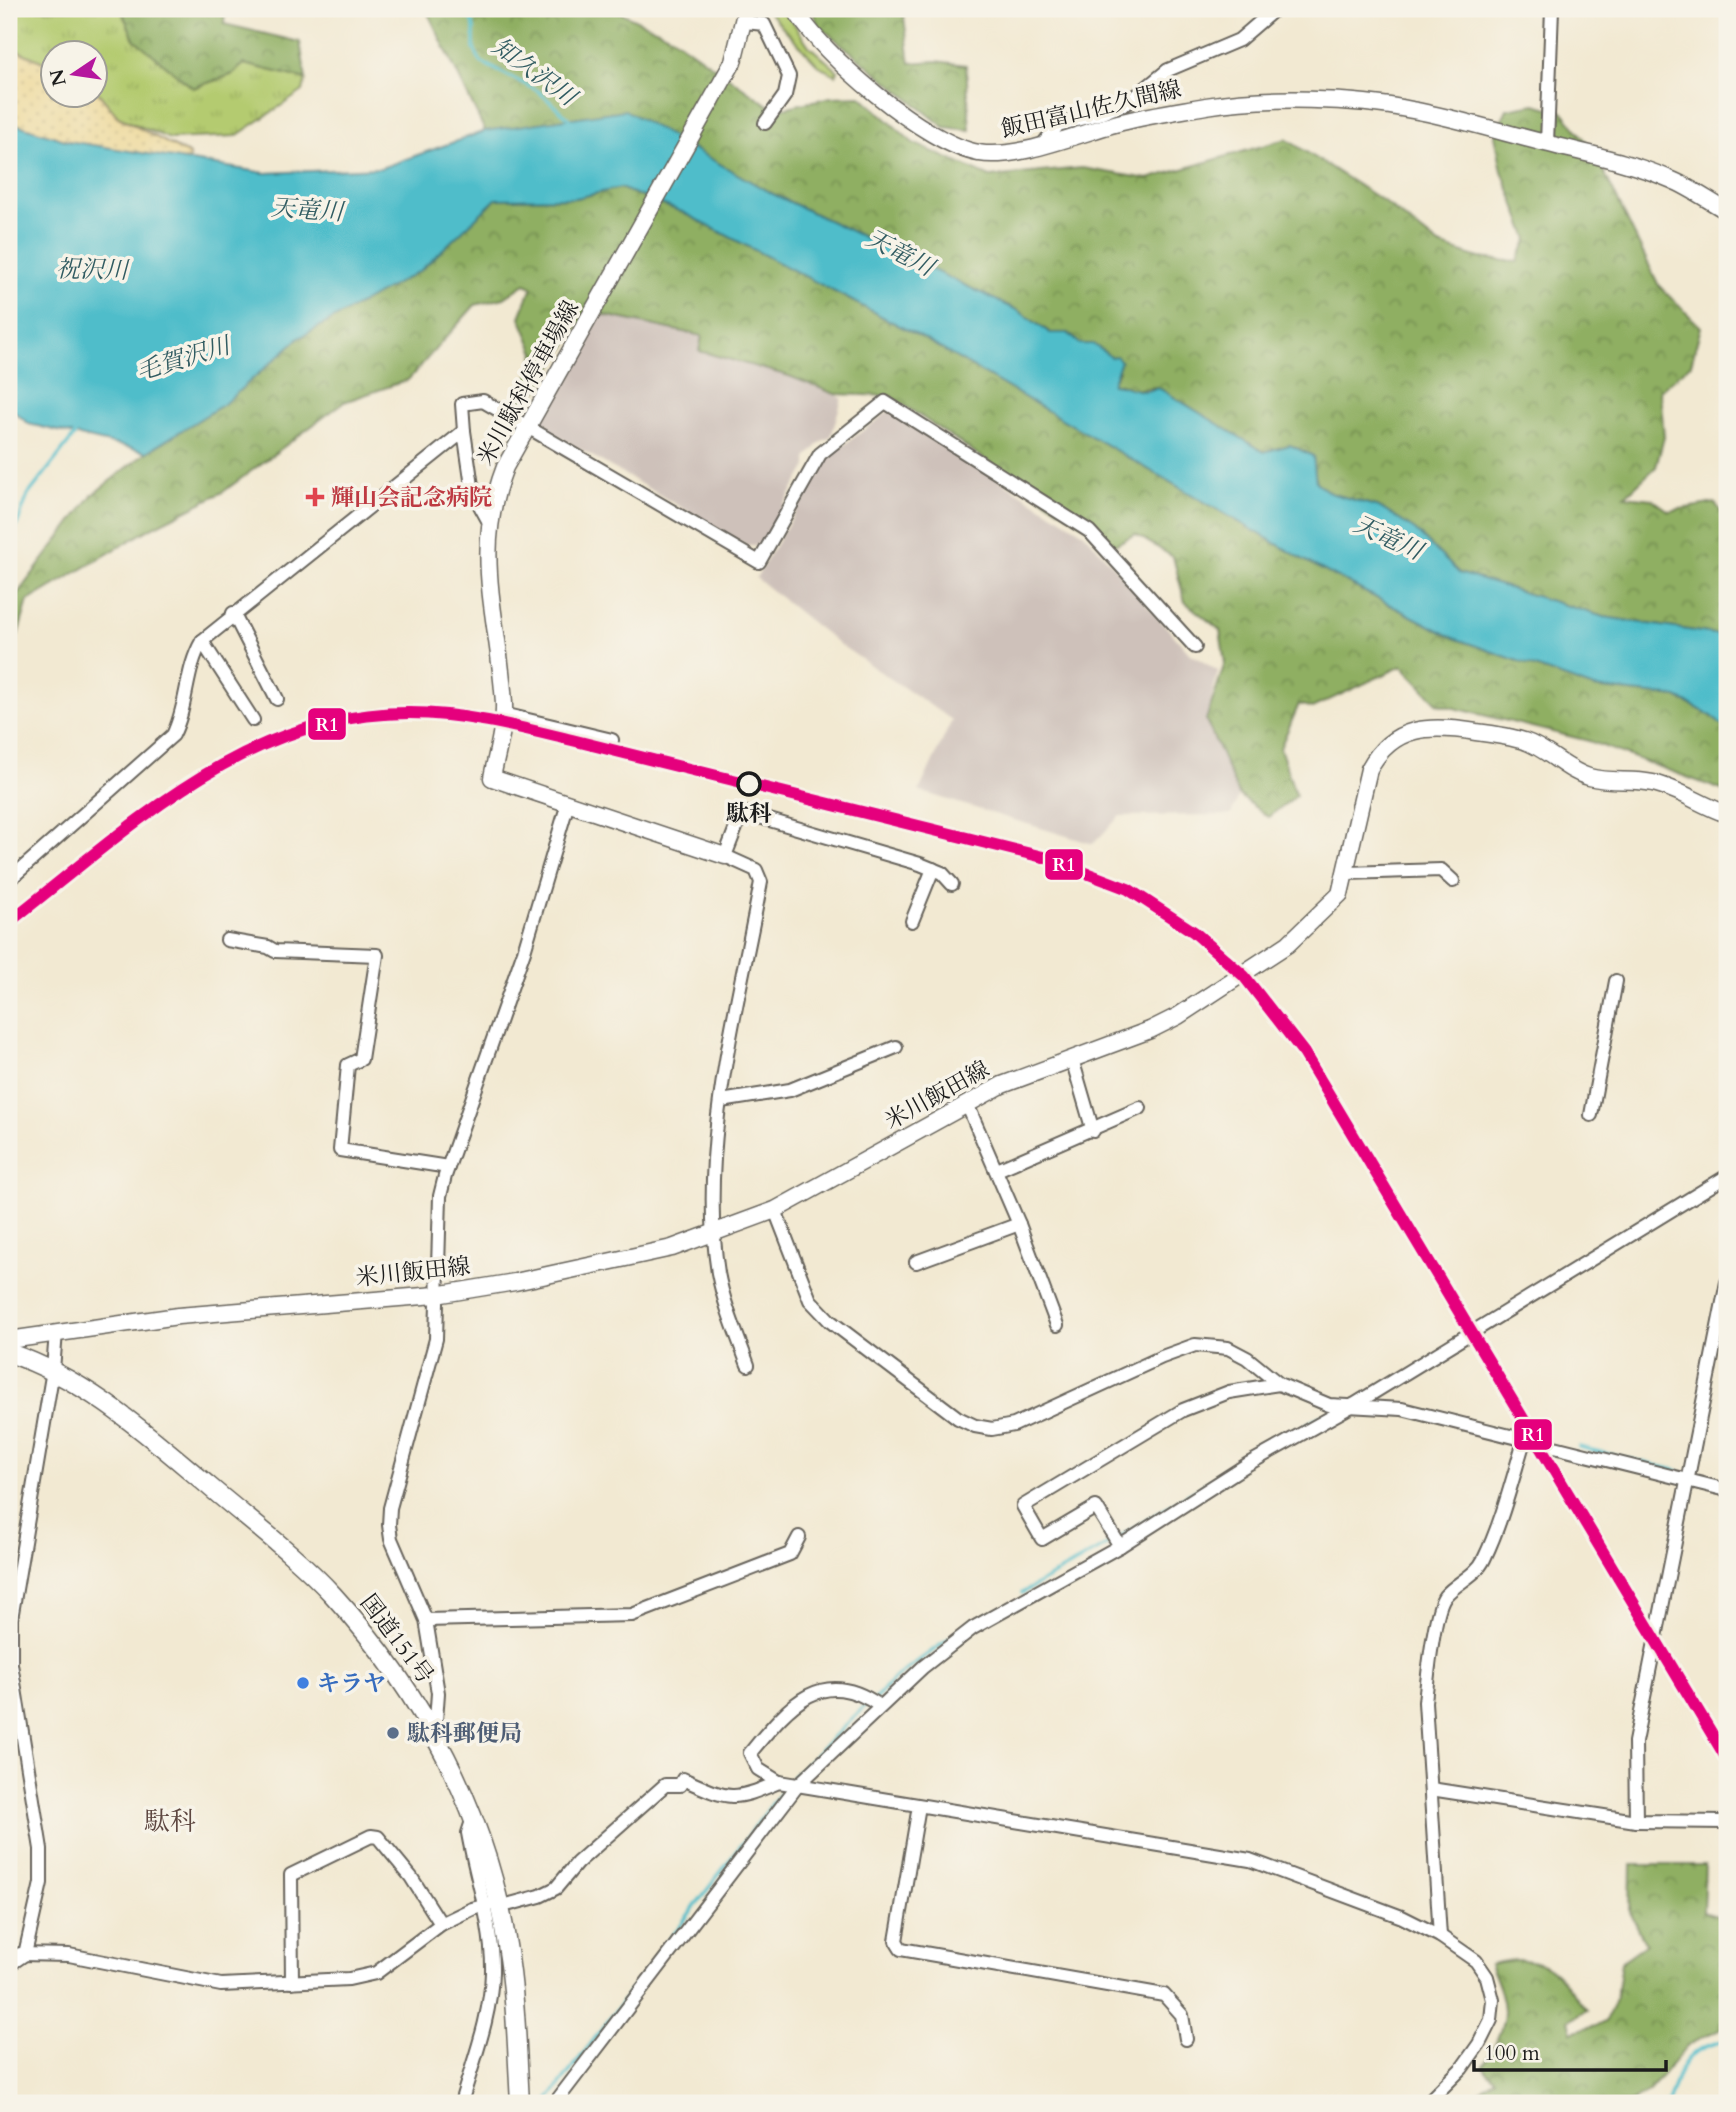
<svg xmlns="http://www.w3.org/2000/svg" width="1736" height="2112" font-family="Cardo,'Noto Serif JP',serif">
	<defs>
		<pattern id="grass-tufts" width="24" height="20" patternUnits="userSpaceOnUse" patternTransform="scale(1.75)"><rect width="24" height="20" fill="#b4cb6f"/><path d="M3 7l-1-3M5 7V3M7 7l1-3M15 17l-1-3M17 17v-4M19 17l1-3" fill="none" stroke="#9aae60"/></pattern>
		<pattern id="forest-crowns" width="20" height="18" patternUnits="userSpaceOnUse" patternTransform="scale(1.75)"><rect width="20" height="18" fill="#8faf62"/><path d="M2 6a3 3 0 1 1 6 0M12 15a3 3 0 1 1 6 0" fill="none" stroke="#748e50"/></pattern>
		<pattern id="sand-dots" width="8" height="8" patternUnits="userSpaceOnUse" patternTransform="scale(1.75)"><rect width="8" height="8" fill="#eeda9e"/><path d="M2 2h.1M6 6h.1" fill="none" stroke="#ccba88" stroke-width="1.8" stroke-linecap="round"/></pattern>
	</defs>
	<rect width="100%" height="100%" fill="#f7f3e8"/>
	<filter id="ink" filterUnits="userSpaceOnUse"><feTurbulence type="fractalNoise" baseFrequency=".0143" numOctaves="2"/><feDisplacementMap in="SourceGraphic" scale="14" xChannelSelector="R" yChannelSelector="G"/><feConvolveMatrix kernelMatrix="1 2 1 2 8 2 1 2 1" color-interpolation-filters="sRGB"/></filter>
	<filter id="wash" filterUnits="userSpaceOnUse"><feTurbulence type="fractalNoise" baseFrequency=".00686" numOctaves="4" result="noise"/><feDisplacementMap in="SourceGraphic" scale="28" xChannelSelector="R" yChannelSelector="G"/><feGaussianBlur stdDeviation="1.57" result="paint"/><feColorMatrix in="noise" values="0 0 0 0 0 0 0 0 0 0 0 0 0 0 0 0 0 1.4 0 .05"/><feComposite in="paint" operator="in"/></filter>
	<g filter="url(#wash)">
		<rect width="100%" height="100%" fill="#f2e9d2"/>
		<g fill="#cec1ba">
			<path d="M600,314L703,336L699,351L789,376L842,398L831,437L822,441L807,457V466L761,544L748,546L542,427L540,419Z"/>
			<path d="M889,411L1084,533L1189,653L1218,671L1206,720L1239,795L1231,815L1120,816L1093,844L919,791L952,720L839,644L756,578L828,457Z"/>
		</g>
		<path fill="url(#grass-tufts)" stroke="#687446" stroke-width="2" d="M9,9H121L134,39L231,75L244,64L306,79L303,91L236,136L170,139L118,117L95,89L94,52H52V66L9,47Z"/>
		<g fill="url(#forest-crowns)" stroke="#56663f" stroke-width="2">
			<path d="M121,9H225L224,24L300,42L306,79L244,64L231,75L193,88L134,39Z"/>
			<path d="M426,9H613L669,35L775,110L831,97L861,96L913,143L990,177L1082,168L1148,179L1286,139L1383,201L1439,245L1479,258L1517,262L1528,239L1502,171L1495,135L1507,109L1535,104L1563,112L1595,153L1659,286L1701,327L1691,364L1660,390L1664,437L1656,467L1625,496L1652,499L1669,511L1715,503L1727,519V636L1604,617L1459,573L1415,530L1379,507L1330,493L1316,482L1313,456L1290,445L1264,452L1157,387L1134,390L1121,384H1111L1119,371C1110,354 1099,344 1080,344L1068,333H1051L1019,311L771,193L625,111L485,131Z"/>
			<path d="M811,9H903L910,63L936,61L966,65L970,130L944,127L819,26Z"/>
			<path d="M620,188L682,212L919,336L1313,565L1454,638L1594,688L1677,697L1712,716L1722,725L1727,723V792L1589,741L1438,704L1402,666L1312,708L1299,704L1280,748L1296,796L1268,817L1239,795L1206,720L1225,663L1220,630L1185,602L1173,557L1135,534L1105,550L1089,529L890,396L835,394L789,376L699,351L702,336L600,314L592,305L522,414L518,411L535,353L520,317L532,287L525,284L504,298L475,305L408,380L344,402L223,492L153,527L28,601L9,664V605L92,495L147,452L224,404L299,338L421,270L496,199L576,198Z"/>
			<path d="M1631,1865H1705L1703,1912L1727,1919V2025L1688,2045L1648,2092L1629,2103H1573L1523,2093L1497,2103H1462L1495,2079L1483,2066C1508,2020 1511,2012 1490,1964C1547,1952 1553,1968 1587,2010L1569,2020L1572,2032L1606,2022L1616,1997L1621,1962L1646,1944L1630,1912Z"/>
		</g>
		<path fill="url(#sand-dots)" stroke="#857b5d" stroke-width="2" d="M9,47L52,66V94H94L95,89L118,117L190,155L187,166L68,141L9,122Z"/>
		<path fill="#b4cb6f" stroke="#687446" stroke-width="2" d="M766,9H784L809,46L838,71L835,75L818,65Z"/>
		<path fill="#50bdca" stroke="#366c73" stroke-width="2" d="M625,110L771,193L1019,311L1050,333H1068L1080,344H1093L1111,357L1116,356L1121,361L1112,384C1127,384 1141,397 1157,387L1264,452L1290,445L1313,456L1316,482L1330,493L1379,507L1415,530L1459,573L1604,617L1727,636V723L1722,726L1712,716L1677,697L1594,688L1454,638L1313,565L919,336L682,212L620,188L576,198L496,199L421,270L299,338L224,404L147,452L29,424L9,407V122L68,141L265,173L381,168L485,131Z"/>
		<g fill="none" stroke-linecap="round" stroke-linejoin="round">
			<g stroke="#50bdca" stroke-width="3.5">
				<path d="M469,9L474,28V49L481,62L538,91L572,121"/>
				<path d="M9,546L28,495L77,432"/>
				<path d="M1306,1425L1321,1416"/>
				<path d="M1579,1447L1678,1471"/>
				<path d="M1696,1476L1715,1481"/>
				<path d="M1121,1536L1256,1453"/>
				<path d="M1022,1593L1107,1545"/>
				<path d="M876,1698L895,1678L950,1638"/>
				<path d="M793,1777L865,1706"/>
				<path d="M546,2103L785,1787"/>
				<path d="M1668,2103C1681,2063 1685,2050 1727,2040"/>
			</g>
		</g>
	</g>
	<g filter="url(#ink)">
		<g fill="none" stroke-linecap="round" stroke-linejoin="round">
			<defs>
				<g id="minor">
					<path d="M745,22L764,24L789,76L785,95L765,123"/>
					<path d="M1044,143L1058,125L1102,113L1129,102L1168,70L1239,40L1275,9"/>
					<path d="M1547,143L1552,9"/>
					<path d="M464,431L473,493L489,522"/>
					<path d="M233,613L277,699"/>
					<path d="M202,641L253,720"/>
					<path d="M503,714L612,740"/>
					<path d="M1347,873L1441,870L1453,881"/>
					<path d="M9,880L173,735C188,705 185,670 202,641L464,431L462,404L483,401L759,562L820,454L885,402L1089,531L1195,647"/>
					<path d="M912,921L933,869"/>
					<path d="M227,940L268,947L275,951L377,955L361,1059L348,1065L340,1150L448,1167"/>
					<path d="M1072,1059L1093,1131"/>
					<path d="M721,1101L790,1090L896,1047"/>
					<path d="M967,1104L1019,1224L1057,1325"/>
					<path d="M1591,1115L1616,981"/>
					<path d="M997,1170L1140,1108"/>
					<path d="M775,1210L810,1300L830,1321L958,1418L975,1426L992,1429L1014,1425L1162,1357L1195,1345L1228,1348L1247,1358L1279,1384L1329,1405L1402,1409L1727,1490"/>
					<path d="M916,1262L1019,1224"/>
					<path d="M748,1365C737,1335 724,1305 718,1273C698,1146 738,1007 761,882L756,870L725,856L742,812L920,864L942,873L952,884"/>
					<path d="M1120,1546L1096,1507L1042,1539L1023,1506L1183,1410L1229,1392L1279,1384"/>
					<path d="M426,1620L632,1615L790,1554L799,1537"/>
					<path d="M435,1734L438,1693L426,1620L391,1539L389,1525L390,1508L436,1339L440,1196L445,1176L524,951L568,803"/>
					<path d="M779,1782L758,1769L750,1753C788,1707 821,1664 880,1706"/>
					<path d="M1431,1789L1636,1821L1727,1822"/>
					<path d="M919,1806L896,1941L901,1949L1164,1995L1182,2015L1186,2039"/>
					<path d="M1636,1821L1635,1742L1727,1282"/>
					<path d="M499,1907L540,1896L556,1888L577,1863L665,1785H680L683,1779C730,1800 732,1802 779,1782L1250,1860L1402,1917L1440,1936L1476,1961L1487,1977L1493,2000L1491,2020L1479,2044L1462,2068L1427,2103"/>
					<path d="M1440,1936L1425,1702C1427,1682 1434,1610 1445,1596C1457,1582 1476,1576 1484,1559C1502,1522 1512,1480 1524,1441"/>
					<path d="M20,1954L69,1955L221,1985L349,1979L376,1973L441,1924L472,1909L498,1902"/>
					<path d="M9,1965L25,1954L41,1883V1849L11,1664V1619L53,1370L56,1332"/>
					<path d="M292,1982L291,1875L371,1836L378,1837L411,1877L441,1924"/>
					<path d="M461,2103C473,2061 491,2017 492,1972C493,1926 476,1878 468,1833L473,1818"/>
					<path d="M555,2103L798,1785L923,1667L973,1628L1120,1546L1248,1464L1355,1404L1727,1176"/>
				</g>
				<g id="major">
					<path d="M795,9C820,54 927,145 979,153C1018,160 1082,132 1122,122C1150,115 1178,111 1206,106C1263,96 1355,98 1412,110C1456,118 1501,132 1545,143C1588,154 1631,162 1672,180C1691,188 1709,201 1727,211"/>
					<path d="M725,856L492,778C496,755 505,728 504,704C499,616 471,555 505,467L733,62L746,9"/>
					<path d="M9,1340L178,1316L436,1295L515,1282L672,1248L775,1210L1002,1085L1150,1030L1178,1016L1288,944L1340,894L1369,769C1393,724 1431,725 1476,732C1492,734 1509,736 1524,741C1547,748 1565,770 1589,777C1611,783 1632,778 1653,783C1680,789 1702,806 1727,814"/>
				</g>
				<path id="highway" d="M9,1353C87,1379 148,1435 210,1487C251,1522 296,1555 333,1595C422,1692 487,1814 507,1945C516,1997 517,2051 520,2103"/>
			</defs>
			<use href="#minor" stroke="#67645c" stroke-width="16"/>
			<use href="#major" stroke="#67645c" stroke-width="19"/>
			<use href="#highway" stroke="#67645c" stroke-width="21"/>
			<use href="#minor" stroke="#fff" stroke-width="12"/>
			<use href="#major" stroke="#fff" stroke-width="16"/>
			<use href="#highway" stroke="#fff" stroke-width="18"/>
			<defs>
				<path id="rail-1" d="M9,922C130,828 246,712 410,713C465,713 519,727 572,740L1047,858L1128,889L1194,932L1244,976L1304,1053L1727,1759"/>
			</defs>
			<use href="#rail-1" stroke="#f7f3e8" stroke-width="18"/>
			<use href="#rail-1" stroke="#e5007d" stroke-width="12"/>
		</g>
	</g>
	<path fill="#e0444e" stroke="#f7f3e8" stroke-width="2.5" d="M311.5 486.5h7v7h7v7h-7v7h-7v-7h-7v-7h7z"/>
	<circle fill="#f7f3e8" stroke="#1c1c1c" stroke-width="3.5" cx="749" cy="784" r="11"/>
	<circle fill="#3f7fe0" stroke="#f7f3e8" stroke-width="2.5" cx="303" cy="1683" r="7"/>
	<circle fill="#5c6f8a" stroke="#f7f3e8" stroke-width="2.5" cx="393" cy="1733" r="7"/>
	<g text-anchor="middle" dominant-baseline="central" stroke-width="7" stroke-linejoin="round" paint-order="stroke">
		<g font-size="23" fill="#1c1c1c" stroke="#f7f3e8">
			<text transform="translate(1091 109) rotate(-13)">飯田富山佐久間線</text>
			<text transform="translate(528 383) rotate(-61)">米川駄科停車場線</text>
			<text transform="translate(937 1095) rotate(-29)">米川飯田線</text>
			<text transform="translate(413 1272) rotate(-6)">米川飯田線</text>
			<text transform="translate(397 1639) rotate(53)">国道151号</text>
		</g>
		<g font-size="23" font-weight="bold" fill="#be3a42" stroke="#f7f3e8" text-anchor="start">
			<text x="331" y="497">輝山会記念病院</text>
		</g>
		<g font-size="23" font-weight="bold" fill="#1c1c1c" stroke="#f7f3e8">
			<text x="749" y="813">駄科</text>
		</g>
		<g font-size="23" font-weight="bold" fill="#366cbe" stroke="#f7f3e8" text-anchor="start">
			<text x="317" y="1683">キラヤ</text>
		</g>
		<g font-size="23" font-weight="bold" fill="#4e5e75" stroke="#f7f3e8" text-anchor="start">
			<text x="407" y="1733">駄科郵便局</text>
		</g>
		<g font-size="24" font-style="italic" fill="#315c62" stroke="#f7f3e8">
			<text transform="translate(534 72) rotate(36)">知久沢川</text>
			<text transform="translate(307 210) rotate(4)">天竜川</text>
			<text transform="translate(900 253) rotate(27)">天竜川</text>
			<text transform="translate(92 270) rotate(1)">祝沢川</text>
			<text transform="translate(183 359) rotate(-17)">毛賀沢川</text>
			<text transform="translate(1388 538) rotate(25)">天竜川</text>
		</g>
		<g font-size="26" fill="#5e4741" stroke="#f7f3e8">
			<text x="170" y="1821">駄科</text>
		</g>
	</g>
	<g stroke="#f7f3e8" stroke-width="2.5">
		<rect x="307" y="707" width="40" height="34" rx="7" fill="#e5007d"/>
		<rect x="1044" y="848" width="40" height="33" rx="7" fill="#e5007d"/>
		<rect x="1513" y="1418" width="40" height="33" rx="7" fill="#e5007d"/>
	</g>
	<g font-size="19" text-anchor="middle" font-weight="bold" fill="#fff">
		<text x="327" y="731">R1</text>
		<text x="1064" y="871">R1</text>
		<text x="1533" y="1441">R1</text>
	</g>
	<rect width="1736" height="2112" fill="none" stroke="#f7f3e8" stroke-width="35"/>
	<g transform="translate(74 74) rotate(257)"><circle r="33" fill="#f7f3e8" stroke="#9f9d96" stroke-width="2"/>
	<path d="M0-5L12 26L0 18L-12 26Z" fill="#b5179e"/>
	<text y="-10" font-size="19" font-weight="bold" text-anchor="middle" fill="#1c1c1c">N</text>
	</g>
	<path d="M1474 2060v10h192v-10" fill="none" stroke="#1c1c1c" stroke-width="3.5"/>
	<text x="1484" y="2060" font-size="21" fill="#1c1c1c" stroke="#f7f3e8" stroke-width="5" paint-order="stroke">100 m</text>
</svg>
